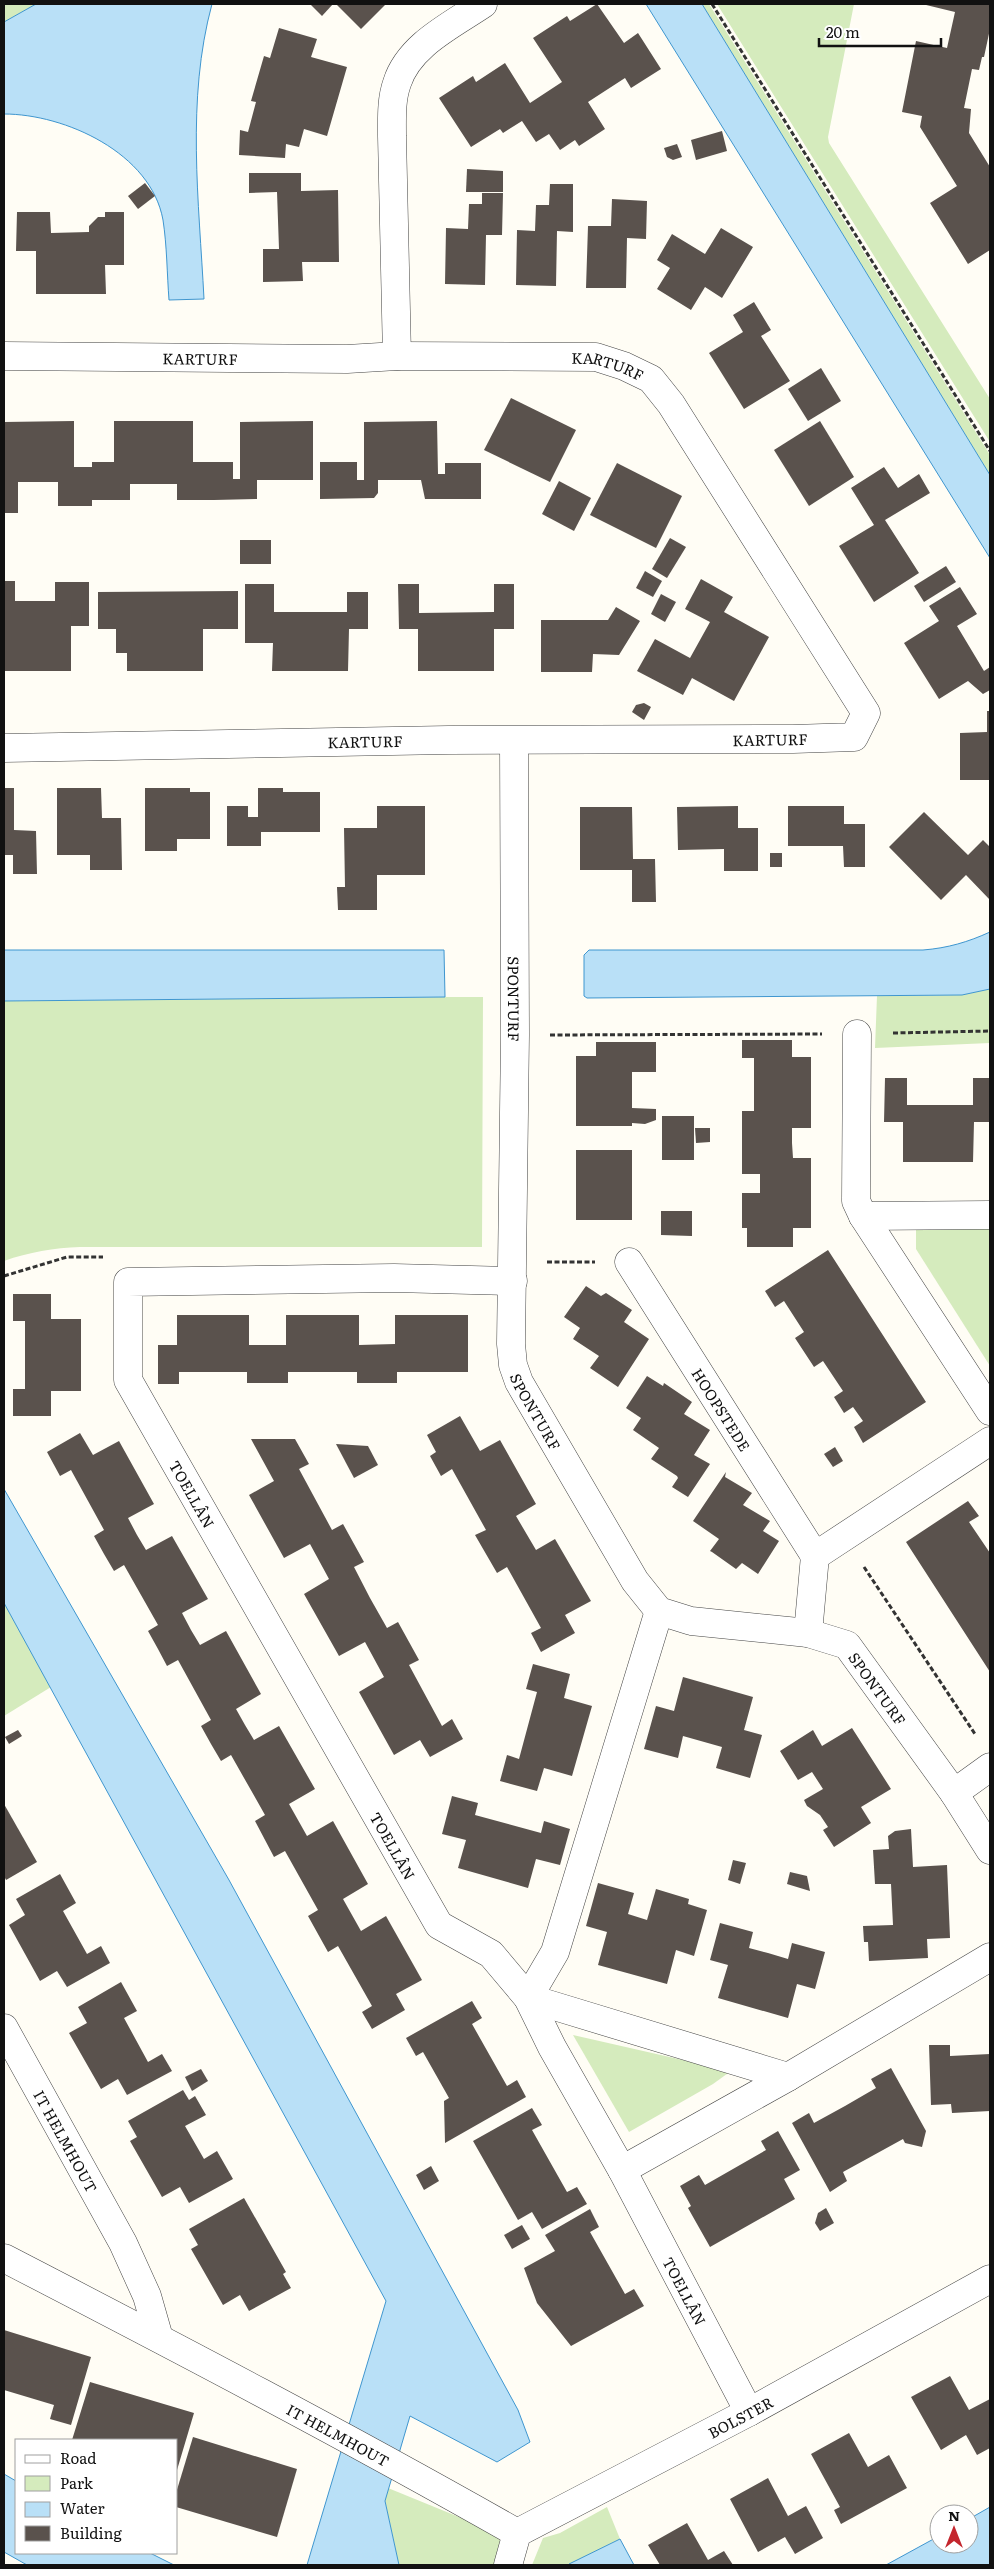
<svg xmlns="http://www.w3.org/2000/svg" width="994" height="2569" font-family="Literata,serif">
	<rect width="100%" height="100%" fill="#fffdf5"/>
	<g fill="#d5ebbd">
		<path d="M4,4H36L4,22Z"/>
		<path d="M702,4H709L990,455V475Z"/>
		<path d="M717,4H854L828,137L829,143L990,399V442Z"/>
		<path d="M990,989V1043L875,1048L877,996L962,995Z"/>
		<path d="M445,997H483L482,1247H80C54,1248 29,1252 4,1261V1001Z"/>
		<path d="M935,1222L990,1224V1366L916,1249V1230Z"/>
		<path d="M4,1603L51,1687L4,1716Z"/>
		<path d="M573,2035L731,2071L713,2084L629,2132Z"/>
		<path d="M388,2488L503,2535L501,2565H399L385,2501Z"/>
		<path d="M607,2507L620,2539L568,2565H532L543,2538L560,2533Z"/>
	</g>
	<g fill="#b9e0f7" stroke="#3f96cf">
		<path d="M36,4H212C186,100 199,201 204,299L169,300C167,274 167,246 163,220C151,153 65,114 4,114V22Z"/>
		<path d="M646,4H702L990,475V558Z"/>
		<path d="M990,932V989L962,995L587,998L584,996V955L589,950H923C948,948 968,942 990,932Z"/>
		<path d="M4,950H444L445,997L4,1001Z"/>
		<path d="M4,1489L229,1880L518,2410L530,2442L497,2462L410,2416L385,2501L399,2565H307L386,2301L4,1603Z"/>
		<path d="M4,2474L16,2481V2553H150L174,2565H27L4,2552Z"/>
		<path d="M990,2507V2565H886L939,2536V2544H969V2519Z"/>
		<path d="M620,2539L634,2565H568L569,2564Z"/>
	</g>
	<g fill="#5a524d">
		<path d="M310,4H333L322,16Z"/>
		<path d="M336,4H386L361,29Z"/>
		<path d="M597,4L624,43L638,33L661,69L631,88L625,78L588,102L605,129L579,146L575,140L560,150L549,134L536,142L522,121L503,133L500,129L471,147L439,98L473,76L476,82L505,63L530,103L562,82L533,38L567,16L570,21Z"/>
		<path d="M922,4H990V29L984,57H982L979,70L972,69L964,108L971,109L969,133L990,167V250L968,264L930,203L957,186L920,127L922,116L902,112L916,41L947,48L955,12Z"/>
		<path d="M279,28L317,39L311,57L347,67L327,136L304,129L299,147L286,144L285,158L239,155L240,130L248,132L256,102L251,101L264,56L270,58Z"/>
		<path d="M722,131L727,151L696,160L691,140Z"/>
		<path d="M677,144L682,157L673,160L667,157L664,148Z"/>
		<path d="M467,169L503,171V192H466Z"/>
		<path d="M249,173H301V191L338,190L339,262H302L303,281L263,282V249H279L277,192L249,193Z"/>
		<path d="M145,183L155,196L138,209L128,196Z"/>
		<path d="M550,184H573V232L557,231L556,286L516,285L517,230L535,231L536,205H549Z"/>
		<path d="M482,193H503L502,235H486L485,285L445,284L446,228L468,229L469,204H482Z"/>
		<path d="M612,199L647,201L646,239L627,238L626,288H586L588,226H611Z"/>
		<path d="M17,212H50L51,233L89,232V226L98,217H105V212H124V265H105L106,294H36V251H16Z"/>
		<path d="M721,228L753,247L722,298L705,287L691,310L657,289L670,268L657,260L672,234L705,254Z"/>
		<path d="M754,302L771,330L761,336L790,381L744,409L709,353L743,332L733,315Z"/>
		<path d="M821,368L841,401L808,421L788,389Z"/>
		<path d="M511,398L576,430L550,482L484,450Z"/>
		<path d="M74,421V467H92V462H114V421H193V462H233V479H240V422L313,421V480H257V499L214,500H177V484H130V500H92V506H58V482H18V513H4V422Z"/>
		<path d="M437,421L438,474H445V463H481V499H425L421,480H378V493L374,498L320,499V462H357V480H364V422Z"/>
		<path d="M820,421L854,477L809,506L774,450Z"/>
		<path d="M617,463L682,496L656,548L590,515Z"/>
		<path d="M884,467L898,488L919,474L930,493L885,520L919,573L874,602L839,546L874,525L851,488Z"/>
		<path d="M559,481L591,498L574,531L542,514Z"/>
		<path d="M670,538L686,547L667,578L652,569Z"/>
		<rect x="240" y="540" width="31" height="24"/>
		<path d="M946,566L956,582L924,602L914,586Z"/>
		<path d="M645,571L662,581L653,597L636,588Z"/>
		<path d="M701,579L733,597L724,612L769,637L734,701L692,678L683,695L637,671L655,639L690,658L710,622L685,609Z"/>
		<path d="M4,581H15V601H55V582H89V626H71V671H4Z"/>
		<path d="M245,584H274V612H347V592H368V629H349L348,671H272L273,643H245Z"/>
		<path d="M398,584H419V613L494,612V584H514V629H494V671H418V629H399Z"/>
		<path d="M960,587L977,614L957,626L984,671L990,667V690L983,694L968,681L939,699L904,643L939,621L929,606Z"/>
		<path d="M238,591V629H203V671H127V653H116V629H98V592Z"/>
		<path d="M661,594L676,602L665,622L651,614Z"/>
		<path d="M616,607L640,621L619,655L593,654L592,672H541V620H608Z"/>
		<path d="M644,703L651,707L644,720L632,712L636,705Z"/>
		<path d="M987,711H990V780H960V733L987,732Z"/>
		<path d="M4,788H14V830L36,831L37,874H13V855H4Z"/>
		<path d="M57,788H101L102,818H121L122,870H90V855H57Z"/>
		<path d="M145,788H190V792H210V839H177V851H145Z"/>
		<path d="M258,788H283V792H320V832H261V846H227V806H248V817H258Z"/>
		<path d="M377,806H425V875H377V910H338L337,887H345L344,828H377Z"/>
		<path d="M738,806V828H758V871H724V849L678,850L677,807Z"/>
		<path d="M788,806H844V824H865V867H844L843,846H788Z"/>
		<path d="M580,807H632L633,859H655L656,902H632V870H580Z"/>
		<path d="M924,812L968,855L983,840L990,847V900L966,875L941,900L889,847Z"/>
		<rect x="770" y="853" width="12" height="14"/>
		<path d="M742,1040H792V1057H811V1128H792V1143L793,1158H811V1228H793V1247H747V1228H742V1193H760V1174H742V1111H754V1058H742Z"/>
		<path d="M596,1042H656V1072H632V1108L656,1109V1120L645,1124L632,1123V1126H576V1056H596Z"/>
		<path d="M885,1078H907V1105H973V1078H990V1122H974L973,1162H903V1122H884Z"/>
		<rect x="662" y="1116" width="32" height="44"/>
		<path d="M695,1128H710V1142L696,1143Z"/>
		<rect x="576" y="1150" width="56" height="70"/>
		<path d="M661,1211H692V1236L661,1235Z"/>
		<path d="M828,1250L926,1402L863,1443L854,1427L863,1421L853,1407L844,1413L834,1397L843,1391L823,1361L814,1367L795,1338L804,1332L784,1301L775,1307L765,1291Z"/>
		<path d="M586,1286L601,1296L606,1293L632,1310L624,1322L649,1339L618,1387L590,1368L599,1356L573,1339L580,1328L564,1317Z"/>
		<path d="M13,1294H51V1319H81V1391H51V1416H13V1389H25V1321H13Z"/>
		<path d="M177,1315H249V1345H286V1315H359V1345L395,1344V1315H468V1372H397V1383H357V1372H288V1383H247V1372H179V1384H158V1345H177Z"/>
		<path d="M647,1376L663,1386L664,1383L692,1402L684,1414L710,1430L694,1455L710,1464L688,1497L672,1487L678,1478L677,1476L651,1459L659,1448L633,1430L641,1418L626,1408Z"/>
		<path d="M460,1416L480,1451L500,1440L536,1504L516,1516L536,1550L555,1539L591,1601L565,1615L575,1633L541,1652L531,1633L541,1628L507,1567L497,1573L475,1535L486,1530L452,1469L441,1476L430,1456L436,1452L427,1435Z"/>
		<path d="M80,1433L93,1455L119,1441L154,1504L128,1518L137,1535L146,1550L172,1536L208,1599L182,1613L191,1630L200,1645L226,1631L261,1694L236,1709L245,1725L254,1740L279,1726L315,1789L289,1804L307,1836L333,1821L368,1884L343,1899L361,1931L386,1916L422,1980L396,1994L405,2010L372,2029L362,2012L372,2006L338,1946L328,1952L308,1916L318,1910L285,1851L274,1857L255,1821L265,1815L231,1755L221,1761L211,1744L201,1726L211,1720L178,1660L167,1666L158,1649L148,1631L158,1625L124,1565L114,1571L104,1554L94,1536L104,1530L71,1470L60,1476L47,1452Z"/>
		<path d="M251,1439H295L309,1464L299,1469L332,1530L343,1524L364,1562L354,1567L370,1598L387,1628L398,1622L419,1660L409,1665L442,1726L452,1719L463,1739L430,1757L420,1740L394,1755L359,1692L384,1677L365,1642L339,1656L304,1594L329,1579L310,1544L284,1558L249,1495L274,1481Z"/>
		<path d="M336,1444L368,1446L378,1465L354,1478Z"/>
		<path d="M835,1447L843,1461L833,1467L824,1454Z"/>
		<path d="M726,1472L725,1477L752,1493L743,1505L770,1521L763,1531L779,1541L758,1574L742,1563L736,1569L712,1552L710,1551L719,1539L693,1521Z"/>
		<path d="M968,1501L979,1516L969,1522L990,1553V1672L906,1542Z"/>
		<path d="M533,1664L570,1674L564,1698L592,1706L572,1776L544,1768L537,1791L500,1781L507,1755L519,1759L537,1692L526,1689Z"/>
		<path d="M683,1677L753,1697L744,1730L762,1735L750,1778L716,1768L722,1747L683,1736L678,1758L644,1749L656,1706L674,1711Z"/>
		<path d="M852,1728L891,1789L861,1807L871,1823L834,1847L823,1830L828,1827L820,1815L807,1806L804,1800L823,1789L812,1772L798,1780L780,1751L813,1730L822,1746Z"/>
		<path d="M18,1730L22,1736L9,1744L5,1737Z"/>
		<path d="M452,1796L478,1803L475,1815L541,1833L544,1821L570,1829L560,1865L536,1859L528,1888L458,1868L466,1840L442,1834Z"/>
		<path d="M4,1804L37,1862L6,1880L4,1876Z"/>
		<path d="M911,1829L913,1867L947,1865L950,1938L927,1939L928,1958L869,1961L868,1942H864L863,1926L893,1925L891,1884H875L873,1850L889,1849L888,1836L895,1831Z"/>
		<path d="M733,1860L746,1863L740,1884L728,1880Z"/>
		<path d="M790,1872L807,1876L810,1891L787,1884Z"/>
		<path d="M60,1874L76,1903L63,1911L87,1954L101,1946L110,1963L67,1987L57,1971L40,1981L9,1925L25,1915L16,1899Z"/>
		<path d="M598,1883L634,1893L628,1914L647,1920L656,1889L689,1899L688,1904L707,1910L694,1956L676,1950L667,1984L598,1965L607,1932L586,1926Z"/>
		<path d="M720,1923L753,1932L749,1948L768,1953L788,1959L792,1943L825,1952L815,1989L797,1984L788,2018L718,1998L728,1965L710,1960Z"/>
		<path d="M121,1982L137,2011L124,2018L148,2062L162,2054L172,2071L127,2095L118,2079L101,2089L69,2033L87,2023L78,2007Z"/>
		<path d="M472,2001L482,2018L472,2024L507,2086L517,2080L526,2097L445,2143L444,2101L449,2098L423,2052L416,2056L406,2038Z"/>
		<path d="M929,2045H950V2056L990,2054V2111L952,2113L951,2104L931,2105Z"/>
		<path d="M891,2068L926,2131L922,2147L905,2143L903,2139L843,2172L847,2181L830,2192L792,2123L809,2113L814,2123L845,2106L876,2088L871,2079Z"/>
		<path d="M201,2069L208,2081L192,2091L185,2077Z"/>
		<path d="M183,2090L189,2100L195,2096L206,2115L185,2126L204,2159L217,2151L233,2179L189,2203L180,2187L162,2197L130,2141L137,2137L128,2121Z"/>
		<path d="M532,2108L542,2125L532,2130L567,2192L577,2187L587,2204L542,2229L532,2212L518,2220L473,2141Z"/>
		<path d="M778,2131L800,2170L784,2179L795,2199L710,2247L688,2208L691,2206L680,2186L699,2175L705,2185L766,2150L761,2141Z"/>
		<path d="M431,2166L439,2181L424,2190L416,2175Z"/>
		<path d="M244,2198L286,2272L283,2274L291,2288L249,2311L240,2295L223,2305L191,2249L198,2245L189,2229Z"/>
		<path d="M826,2208L834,2223L820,2231L815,2223L818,2213Z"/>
		<path d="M590,2209L599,2227L590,2232L625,2294L634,2289L644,2306L571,2346L537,2303L524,2268L555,2251L545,2235Z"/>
		<path d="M522,2225L530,2239L512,2249L504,2235Z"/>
		<path d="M4,2330L91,2357L71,2425L50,2419L54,2405L4,2390Z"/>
		<path d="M950,2376L969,2410L990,2399V2448L977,2455L966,2435L941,2450L911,2397Z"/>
		<path d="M90,2382L194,2413L177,2470L176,2440H72Z"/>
		<path d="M849,2433L868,2467L889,2455L907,2488L841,2524L834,2510L840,2507L811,2454Z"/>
		<path d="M193,2437L297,2469L277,2537L176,2507V2493Z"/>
		<path d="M768,2478L788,2516L806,2506L823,2538L795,2554L785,2537L758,2552L730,2499Z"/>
		<path d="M687,2523L708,2560L724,2551L733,2565H660L648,2545Z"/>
	</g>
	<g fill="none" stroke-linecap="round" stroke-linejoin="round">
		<defs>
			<g id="minor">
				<path id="s1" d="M4,356L347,359L397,356L596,357L624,366L651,379L671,404L866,713L854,737L793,739L448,740L4,748"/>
				<path d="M397,356L392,136C392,118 391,100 397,83C409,45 452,25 483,4"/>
				<path id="s2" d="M514,741L515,1035L511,1344L513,1365L519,1382L635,1581L659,1611L691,1621L808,1633L847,1645L954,1793L990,1850"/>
				<path d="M857,1034L856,1201L863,1216L990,1411"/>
				<path d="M863,1216L990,1215"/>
				<path id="s3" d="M629,1262L815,1556"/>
				<path id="s4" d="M513,1281L394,1278L128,1282V1380L439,1925L491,1954L528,1998L552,2047L622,2170L749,2412"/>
				<path d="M659,1611L555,1952L528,1998L788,2077"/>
				<path d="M808,1633L815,1556L990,1441"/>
				<path d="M954,1793L990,1767"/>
				<path id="s5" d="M4,2028L123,2243L147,2296L159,2338"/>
				<path d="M622,2170L788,2077L990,1957"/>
				<path id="s6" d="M4,2258C176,2347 348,2437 517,2533"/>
				<path id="s7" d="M508,2565L517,2533L749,2412L990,2279"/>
			</g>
		</defs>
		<use href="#minor" stroke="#444" stroke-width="29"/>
		<g stroke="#333" stroke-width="3" stroke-dasharray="5 2.5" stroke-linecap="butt">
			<path d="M712,4L990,451"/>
			<path d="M893,1033L990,1031"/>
			<path d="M550,1035L822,1034"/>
			<path d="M547,1262H595"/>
			<path d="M4,1276L67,1257H103"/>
			<path d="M864,1567L975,1734"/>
		</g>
		<use href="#minor" stroke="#fff" stroke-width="28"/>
	</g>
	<g text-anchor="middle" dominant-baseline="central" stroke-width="5" stroke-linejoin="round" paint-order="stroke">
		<g font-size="15" fill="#111" stroke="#fff">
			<text stroke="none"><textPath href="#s1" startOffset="196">KARTURF</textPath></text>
			<text stroke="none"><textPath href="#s1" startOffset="605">KARTURF</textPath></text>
			<text transform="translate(770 739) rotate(-1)">KARTURF</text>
			<text transform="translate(365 741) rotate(-1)">KARTURF</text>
			<text stroke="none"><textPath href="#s2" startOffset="258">SPONTURF</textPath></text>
			<text stroke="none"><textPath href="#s3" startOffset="174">HOOPSTEDE</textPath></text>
			<text stroke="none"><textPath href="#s2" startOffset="676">SPONTURF</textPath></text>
			<text stroke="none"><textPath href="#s4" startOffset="614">TOELLÂN</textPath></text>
			<text stroke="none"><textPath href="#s2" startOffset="1156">SPONTURF</textPath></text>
			<text stroke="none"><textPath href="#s4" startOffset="1019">TOELLÂN</textPath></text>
			<text stroke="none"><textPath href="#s5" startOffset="129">IT HELMHOUT</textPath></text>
			<text stroke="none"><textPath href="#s4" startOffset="1560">TOELLÂN</textPath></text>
			<text stroke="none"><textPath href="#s7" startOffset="285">BOLSTER</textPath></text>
			<text stroke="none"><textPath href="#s6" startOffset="378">IT HELMHOUT</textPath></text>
		</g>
	</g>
	<rect width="994" height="2569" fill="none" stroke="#111111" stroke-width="10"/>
	<rect x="15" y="2439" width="162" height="115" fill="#ffffff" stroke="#a0a0a0"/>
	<rect x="25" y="2455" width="25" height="8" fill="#ffffff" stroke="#a0a0a0"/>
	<text x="60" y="2464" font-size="15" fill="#111111">Road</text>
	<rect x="25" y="2476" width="25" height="15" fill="#d5ebbd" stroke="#a0a0a0"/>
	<text x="60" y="2489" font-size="15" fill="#111111">Park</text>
	<rect x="25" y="2502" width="25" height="15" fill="#b9e0f7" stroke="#a0a0a0"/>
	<text x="60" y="2514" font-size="15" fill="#111111">Water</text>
	<rect x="25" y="2526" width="25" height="15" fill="#5a524d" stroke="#a0a0a0"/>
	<text x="60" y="2539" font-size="15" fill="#111111">Building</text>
	<g transform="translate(954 2529)"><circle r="24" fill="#ffffff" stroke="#a0a0a0"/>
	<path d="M0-4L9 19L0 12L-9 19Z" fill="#c4262e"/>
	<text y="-8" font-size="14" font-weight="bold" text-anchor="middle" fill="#111111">N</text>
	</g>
	<path d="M819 38v8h122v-8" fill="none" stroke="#111111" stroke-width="2.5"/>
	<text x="826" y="38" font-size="15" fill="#111111" stroke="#ffffff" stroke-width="4" paint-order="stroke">20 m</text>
</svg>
